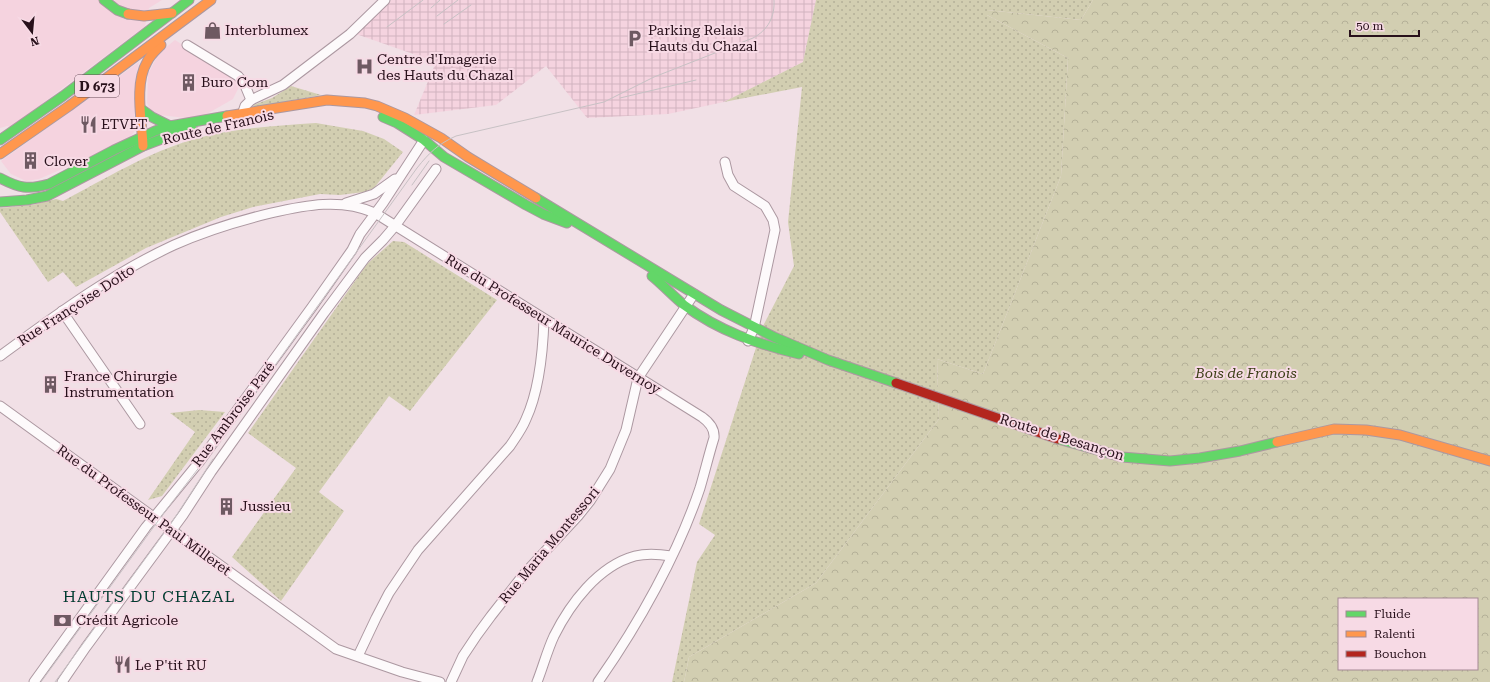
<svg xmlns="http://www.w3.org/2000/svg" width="1490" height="682" font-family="'Roboto Serif',serif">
	<defs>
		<pattern id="industrial-grid" width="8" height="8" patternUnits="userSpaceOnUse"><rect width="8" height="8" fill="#f5d3df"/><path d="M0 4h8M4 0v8" fill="none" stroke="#d2b4bf"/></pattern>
		<pattern id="grass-dots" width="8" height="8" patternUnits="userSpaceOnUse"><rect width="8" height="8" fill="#d2ceb1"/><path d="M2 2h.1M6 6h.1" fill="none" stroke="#b4b098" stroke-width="1.8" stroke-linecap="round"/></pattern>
		<pattern id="forest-crowns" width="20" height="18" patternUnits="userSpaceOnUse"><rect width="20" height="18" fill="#d2ceb1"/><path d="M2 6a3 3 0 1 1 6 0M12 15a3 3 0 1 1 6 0" fill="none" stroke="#b4b098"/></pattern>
	</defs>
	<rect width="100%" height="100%" fill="#f1e0e6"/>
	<g fill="#f5d3df">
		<path d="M0,0H162L149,8L145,26L11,127L7,126L0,128Z"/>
		<path d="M175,40L233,77L239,87L233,99L205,115L186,118L160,115L150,109L147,103L148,74L159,53Z"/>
		<path d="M139,62L136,76L134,132L130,137L83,160L39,179L26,181L11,174L1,161Z"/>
	</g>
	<path fill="url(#industrial-grid)" d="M391,0H816L803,62L724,102L668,114L587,118L546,66L496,105L414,115L436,62L356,34Z"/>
	<g fill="url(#grass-dots)">
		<path d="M816,0H1093L1081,20L987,10V15L1068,58L1061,176L983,374L937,359L939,419L816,583L689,657L684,682H672L697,562L715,535L699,524L763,326L794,266L788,222L802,87L724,102L803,62Z"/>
		<path d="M291,86L321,95L255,107L253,105L272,98Z"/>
		<path d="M316,123L363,131L384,139L403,152L374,188L364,192L340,195L320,194L253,207L221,217L146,248L76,287L63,272L48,282L0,212V208L32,205L56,199L63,201C105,179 148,152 195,139C234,128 275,126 316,123Z"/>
		<path d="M393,241L404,242L497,300L410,411L389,396L319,492L344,511L281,601L232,557L296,468L248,433L367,264Z"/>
		<path d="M199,410L225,412L162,496L148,500L195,432L170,413Z"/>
	</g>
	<path fill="url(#forest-crowns)" fill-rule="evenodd" d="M1093,0H1490V682H684L689,657L816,583L939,419L937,359L983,374L1061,176L1068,58L987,15V10L1081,20ZM1339,599H1477V669H1339Z"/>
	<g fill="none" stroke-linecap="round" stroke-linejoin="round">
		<defs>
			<g id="street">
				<path d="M187,45L238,76L244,83L251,100L245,106L241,118"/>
				<path d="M251,100L283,85L350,34L385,0"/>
				<path d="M725,162L728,175L734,186L765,206L773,220L775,230L754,328L748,341"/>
				<path d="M346,203L374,194L395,179"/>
				<path d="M62,311L140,424"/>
				<path d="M0,356C55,316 111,274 174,245C205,231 238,221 271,213C306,205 341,198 375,213L702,417C709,422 715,428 714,438C709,454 705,471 700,488C678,554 638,625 598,682"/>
				<path d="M0,406L336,649L402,672L440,682"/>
				<path d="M358,656L376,618L389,593L418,550L510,446C516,437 522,429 526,419C539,391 543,350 544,319"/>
				<path d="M34,682L146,527L200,461L312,307L352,250L360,234L383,203L424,140"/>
				<path d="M62,682L86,647L183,515L211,472L324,313L365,258L383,240L395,226L436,169"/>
				<path d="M451,682L463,656L477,635L491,616L524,574L578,516L590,501L610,469L626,430L638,378L694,294"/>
				<path d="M537,682C543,667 547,651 554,636C570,604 598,566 635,556C647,553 659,554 671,556"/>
			</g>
			<g id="fast">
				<path d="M104,0L117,10L128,14"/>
				<path d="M141,109L152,117L170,126"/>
				<path d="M383,117L397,123L424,140L444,157L526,205L543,214L567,223"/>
				<path d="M0,140L63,96L189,0"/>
				<path d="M0,178C19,188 28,190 49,184L114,150L155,131L170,126L227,116"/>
				<path d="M536,198L721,310L774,337L828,360L896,383"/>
				<path d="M0,202L27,200L47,196L143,146L172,135L193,130"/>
				<path d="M652,276C663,285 673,296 684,305C719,331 757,344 799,354"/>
				<path d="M1058,439L1122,457L1170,461L1200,458L1240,451L1277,442"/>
			</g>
			<g id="slow">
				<path d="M128,14L144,16L172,13"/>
				<path d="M227,116L327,100L365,103L377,106L405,118L441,138L468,157L536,198"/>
				<path d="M143,146C142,121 134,84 147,62C150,55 156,50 161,45"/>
				<path d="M0,154L69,106L211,0"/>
				<path d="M1277,442L1334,429L1366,430L1400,435L1490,461"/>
			</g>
			<path id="jam" d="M896,383L1058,439"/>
		</defs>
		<use href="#street" stroke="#ac98a1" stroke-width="11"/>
		<use href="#fast" stroke="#ac98a1" stroke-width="11"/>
		<use href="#slow" stroke="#ac98a1" stroke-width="11"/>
		<use href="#jam" stroke="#ac98a1" stroke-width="11"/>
		<use href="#street" stroke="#fdfafb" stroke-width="9"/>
		<use href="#fast" stroke="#63d668" stroke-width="9"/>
		<use href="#slow" stroke="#ff974d" stroke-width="9"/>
		<use href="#jam" stroke="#b3261e" stroke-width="9"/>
		<g stroke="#c7c1c4" stroke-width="1">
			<path d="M431,8L440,0"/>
			<path d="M437,16L458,0"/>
			<path d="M444,24L471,5"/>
			<path d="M387,27L423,0"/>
			<path d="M620,98L696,80"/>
			<path d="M412,185L429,161"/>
			<path d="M41,682L166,510L232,425L417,168C429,153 438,144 456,136L604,102L654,77L753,38C768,30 775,17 774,0"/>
			<path d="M55,682L170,525L213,459"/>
		</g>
	</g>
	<defs>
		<symbol id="shop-bare" viewBox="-9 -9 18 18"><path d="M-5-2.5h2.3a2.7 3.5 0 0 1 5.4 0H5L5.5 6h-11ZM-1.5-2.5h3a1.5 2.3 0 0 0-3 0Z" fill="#6e5962" stroke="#f7dae5" stroke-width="2.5" paint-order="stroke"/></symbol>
		<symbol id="parking-bare" viewBox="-9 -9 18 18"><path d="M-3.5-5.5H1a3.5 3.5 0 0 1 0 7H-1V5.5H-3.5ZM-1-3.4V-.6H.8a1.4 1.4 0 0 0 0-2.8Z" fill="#6e5962" stroke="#f7dae5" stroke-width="2.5" paint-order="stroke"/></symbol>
		<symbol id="hospital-bare" viewBox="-9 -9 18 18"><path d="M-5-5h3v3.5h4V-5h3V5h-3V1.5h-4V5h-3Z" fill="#6e5962" stroke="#f7dae5" stroke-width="2.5" paint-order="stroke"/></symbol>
		<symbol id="building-bare" viewBox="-9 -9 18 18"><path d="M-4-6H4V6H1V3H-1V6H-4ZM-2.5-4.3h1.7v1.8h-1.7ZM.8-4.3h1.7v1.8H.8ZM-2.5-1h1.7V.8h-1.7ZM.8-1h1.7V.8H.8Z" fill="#6e5962" stroke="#f7dae5" stroke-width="2.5" paint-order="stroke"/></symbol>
		<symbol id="restaurant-bare" viewBox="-9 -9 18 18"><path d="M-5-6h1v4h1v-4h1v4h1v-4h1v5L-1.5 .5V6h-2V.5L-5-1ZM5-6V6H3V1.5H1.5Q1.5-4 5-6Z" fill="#6e5962" stroke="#f7dae5" stroke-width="2.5" paint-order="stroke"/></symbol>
		<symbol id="bank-bare" viewBox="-9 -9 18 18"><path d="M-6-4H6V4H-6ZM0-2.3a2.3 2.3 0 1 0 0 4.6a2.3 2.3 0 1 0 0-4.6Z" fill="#6e5962" stroke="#f7dae5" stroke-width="2.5" paint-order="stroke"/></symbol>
	</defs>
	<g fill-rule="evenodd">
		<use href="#shop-bare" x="200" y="18" width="25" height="25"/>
		<use href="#parking-bare" x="622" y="26" width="25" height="25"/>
		<use href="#hospital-bare" x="352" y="54" width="25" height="25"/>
		<use href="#building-bare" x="176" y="70" width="25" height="25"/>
		<use href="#restaurant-bare" x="76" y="112" width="25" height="25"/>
		<use href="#building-bare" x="18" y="148" width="25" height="25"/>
		<use href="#building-bare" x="38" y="372" width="25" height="25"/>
		<use href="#building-bare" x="214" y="494" width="25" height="25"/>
		<use href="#bank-bare" x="50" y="608" width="25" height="25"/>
		<use href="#restaurant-bare" x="110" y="652" width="25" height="25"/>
	</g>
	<g text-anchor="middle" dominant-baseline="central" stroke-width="4" stroke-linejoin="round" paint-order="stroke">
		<rect fill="#f7dae5" stroke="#664d58" stroke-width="1" x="75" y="75" width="44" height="22" rx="3"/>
		<g font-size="13" font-weight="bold" fill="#28101b">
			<text x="97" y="86">D 673</text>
		</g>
		<g font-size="14" fill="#28101b" stroke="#f7dae5" text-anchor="start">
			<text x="225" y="30">Interblumex</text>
			<text x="648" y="30">Parking Relais<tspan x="648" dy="16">Hauts du Chazal</tspan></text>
			<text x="377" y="59">Centre d'Imagerie<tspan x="377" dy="16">des Hauts du Chazal</tspan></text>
			<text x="201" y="82">Buro Com</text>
			<text x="101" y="124">ETVET</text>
			<text x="44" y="161">Clover</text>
			<text x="64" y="376">France Chirurgie<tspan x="64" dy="16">Instrumentation</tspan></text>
			<text x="240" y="506">Jussieu</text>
			<text x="76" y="620">Crédit Agricole</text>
			<text x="135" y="665">Le P'tit RU</text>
		</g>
		<g font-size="14" fill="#28101b" stroke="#f7dae5">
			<text transform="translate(218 127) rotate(-13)">Route de Franois</text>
			<text transform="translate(76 305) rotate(-33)">Rue Françoise Dolto</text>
			<text transform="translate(553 324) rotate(32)">Rue du Professeur Maurice Duvernoy</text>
			<text transform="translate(233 414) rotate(-53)">Rue Ambroise Paré</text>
			<text transform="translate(1062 437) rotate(17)">Route de Besançon</text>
			<text transform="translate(144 510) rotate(36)">Rue du Professeur Paul Milleret</text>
			<text transform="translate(549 545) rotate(-50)">Rue Maria Montessori</text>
		</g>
		<g font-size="14" font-style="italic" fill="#3c3f17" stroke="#f7dae5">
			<text x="1246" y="373">Bois de Franois</text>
		</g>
		<g font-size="16" letter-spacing="1" fill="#023d31" stroke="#f7dae5">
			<text x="149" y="596">HAUTS DU CHAZAL</text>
		</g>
	</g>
	<rect x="1338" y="598" width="140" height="72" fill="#f7dae5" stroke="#a48994"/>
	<rect x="1346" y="611" width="20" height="6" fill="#63d668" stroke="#a48994"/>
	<text x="1374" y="618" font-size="12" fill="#28101b">Fluide</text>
	<rect x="1346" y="631" width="20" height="6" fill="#ff974d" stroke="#a48994"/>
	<text x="1374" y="638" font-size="12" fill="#28101b">Ralenti</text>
	<rect x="1346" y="651" width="20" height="6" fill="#b3261e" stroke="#a48994"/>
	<text x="1374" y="658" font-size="12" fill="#28101b">Bouchon</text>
	<g transform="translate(32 32) rotate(164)" stroke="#f7dae5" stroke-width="3" paint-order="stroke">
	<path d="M0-3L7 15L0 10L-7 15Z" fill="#28101b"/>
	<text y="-6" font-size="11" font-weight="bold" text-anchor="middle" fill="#28101b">N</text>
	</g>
	<path d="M1350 30v6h69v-6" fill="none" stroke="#28101b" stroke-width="2"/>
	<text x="1356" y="30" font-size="12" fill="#28101b" stroke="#f7dae5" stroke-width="3" paint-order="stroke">50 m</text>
</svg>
